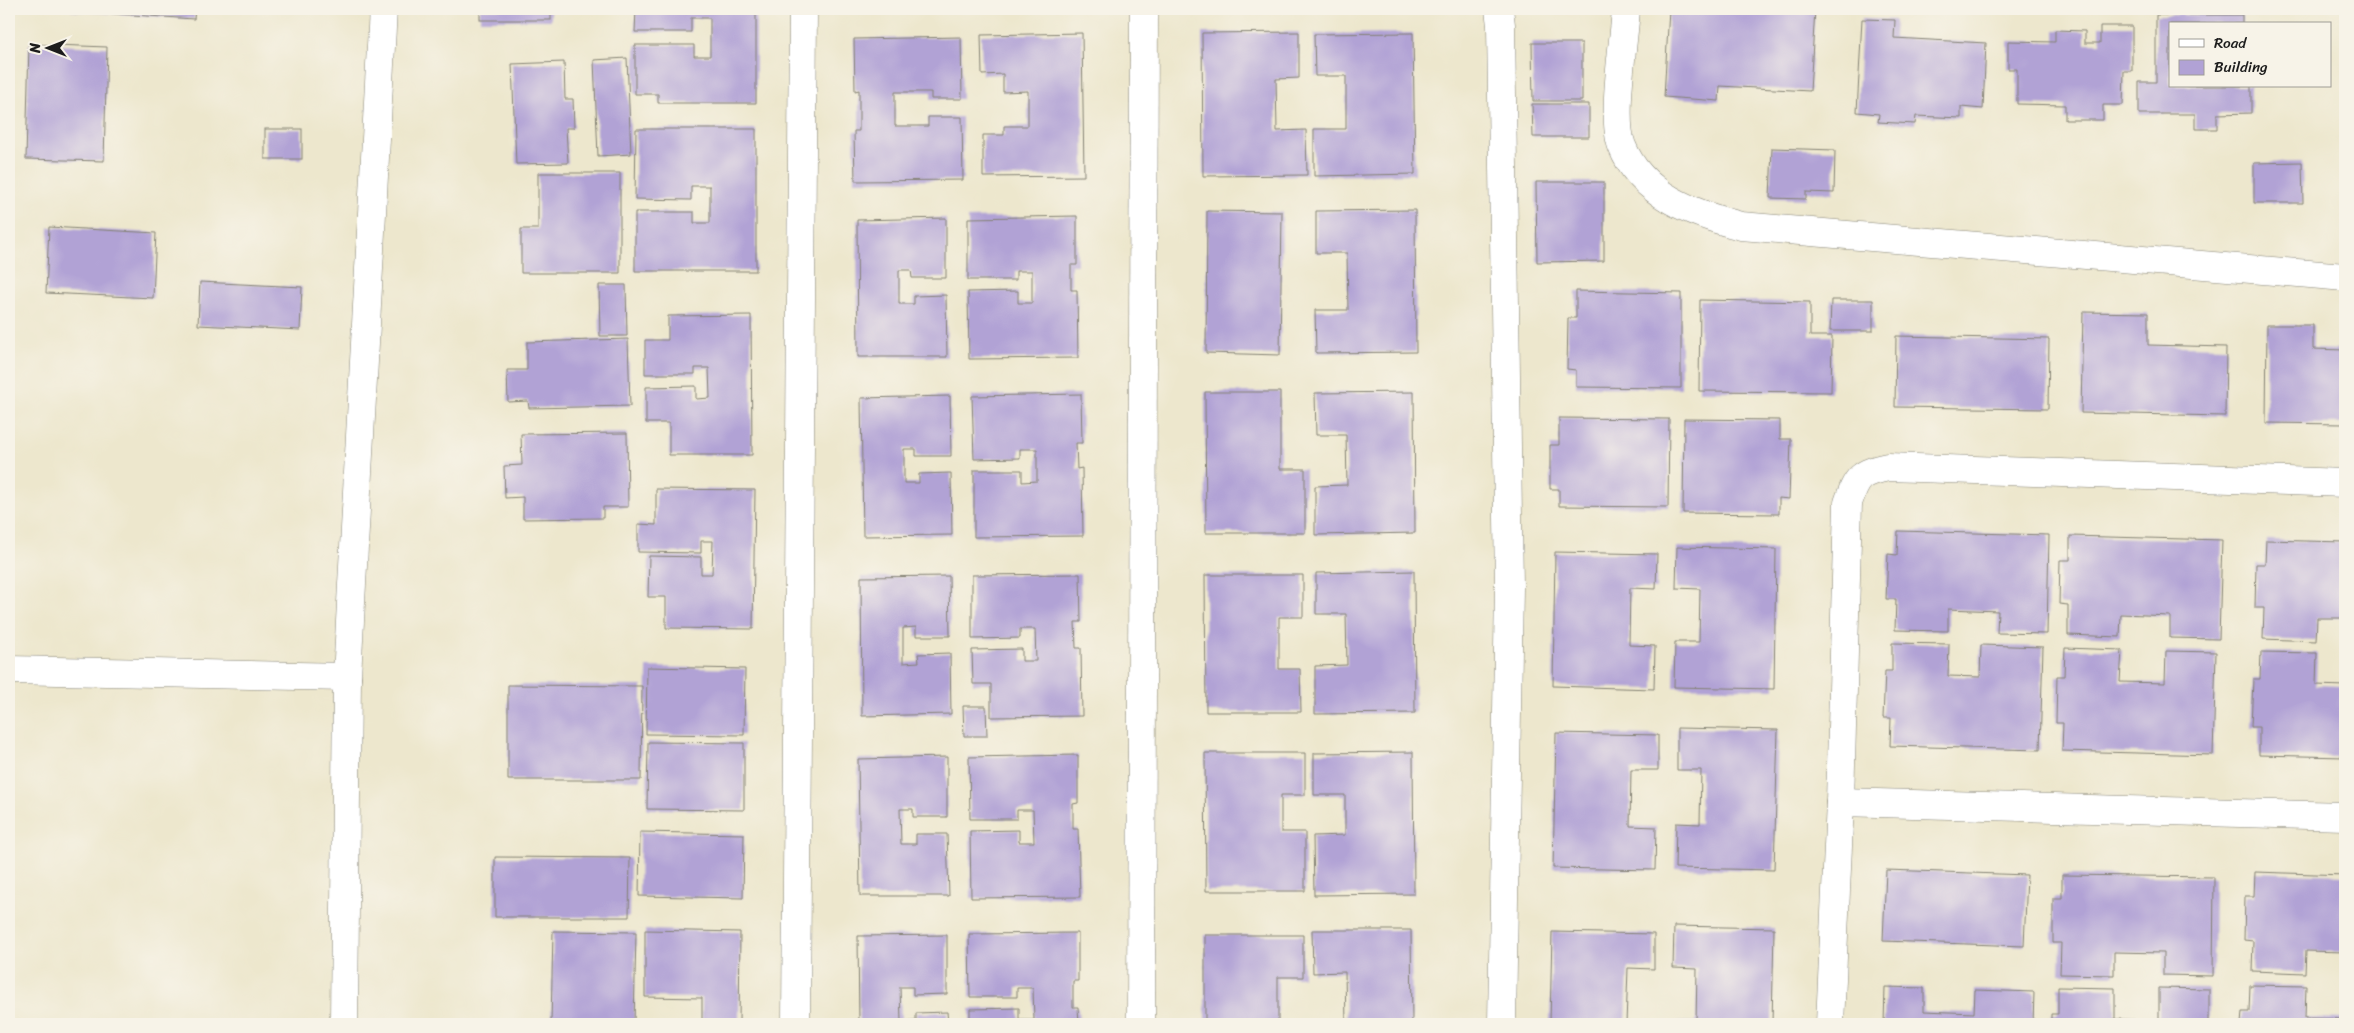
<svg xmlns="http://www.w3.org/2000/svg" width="2354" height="1033" font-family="Sriracha,sans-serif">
	<rect width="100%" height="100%" fill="#f7f3e8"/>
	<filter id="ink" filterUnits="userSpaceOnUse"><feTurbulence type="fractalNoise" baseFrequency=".02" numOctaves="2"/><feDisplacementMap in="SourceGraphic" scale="10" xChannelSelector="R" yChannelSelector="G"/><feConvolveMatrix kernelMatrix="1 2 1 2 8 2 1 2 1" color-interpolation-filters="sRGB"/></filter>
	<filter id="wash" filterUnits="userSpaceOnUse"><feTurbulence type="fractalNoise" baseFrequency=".0096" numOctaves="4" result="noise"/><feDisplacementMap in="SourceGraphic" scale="20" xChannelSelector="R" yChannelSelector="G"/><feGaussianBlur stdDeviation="1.12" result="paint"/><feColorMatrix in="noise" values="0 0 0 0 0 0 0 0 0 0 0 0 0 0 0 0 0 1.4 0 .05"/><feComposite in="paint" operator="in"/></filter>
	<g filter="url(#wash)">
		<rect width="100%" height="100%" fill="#ede7cd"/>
		<g id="blocks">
			<g fill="#b1a2d5">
				<path d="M71,9H195L194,19L71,11Z"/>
				<rect x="480" y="9" width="71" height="11"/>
				<path d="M636,9H756V103H658V94H635V45H694V56H710V18H691V32H635Z"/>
				<path d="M1669,9H1815L1810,91L1720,86L1719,101L1664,97Z"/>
				<path d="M2156,15H2242V24H2170V86H2251V113L2217,114V129H2195V114H2139V82H2156Z"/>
				<path d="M1862,19L1895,20L1894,38L1986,43L1983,109L1961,107V118L1916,116L1915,124L1878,122L1879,114L1857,112Z"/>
				<path d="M2100,26H2132V71H2124L2123,105H2103V120H2065V105L2017,104V69H2008V41L2055,42V30L2085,31V43H2100Z"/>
				<path d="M1299,32V78L1276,79L1277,131L1306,130L1307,175L1203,176L1202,33Z"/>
				<path d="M1082,33L1084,176L983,177V135H1004V126H1028V91L1003,92V74L982,75L981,35Z"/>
				<path d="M1413,33L1415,174L1314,176V129H1346V76H1315L1314,34Z"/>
				<path d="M961,37L962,99H931V92H895V126H928V117H962L963,180L855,181L854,131H859V90L855,91L854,39Z"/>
				<path d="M1532,43H1582V101H1533Z"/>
				<path d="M29,44L107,47L104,161L26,159Z"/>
				<path d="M627,58L631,154L598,156L594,60Z"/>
				<path d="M564,62L565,99H573L574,128H566L568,163L516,164L512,64Z"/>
				<path d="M1532,104H1589V137H1533Z"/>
				<rect x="265" y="129" width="37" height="30"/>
				<path d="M636,129H756V271H635V212H694V223H710V186H691V200L635,199Z"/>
				<path d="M1772,148L1835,150L1834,193L1806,192V199L1770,198Z"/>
				<path d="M2302,162L2303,203H2254V163Z"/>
				<path d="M538,173H620V273H521V229H538Z"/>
				<path d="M1536,182H1604V261L1537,262Z"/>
				<path d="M1415,210L1416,352L1316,353L1315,310H1348L1347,253H1316V211Z"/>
				<path d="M1207,211L1282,212L1280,355L1206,353Z"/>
				<path d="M1077,216V265H1071V290H1077L1078,358L969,359L968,292L1018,291V303H1032V271H1016V280H968V218Z"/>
				<path d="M946,218V278H912L911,270H899V304H914V296L946,295L947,357H858L857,220Z"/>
				<path d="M49,227L156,233L153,298L46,293Z"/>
				<path d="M200,282L302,287L300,330L198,325Z"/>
				<path d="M599,285H626L627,336H600Z"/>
				<path d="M1576,291L1681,293V388L1576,387V370L1567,369L1568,318H1576Z"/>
				<path d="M1700,300L1810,302V336H1832L1831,392L1699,391Z"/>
				<path d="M1831,300H1873V331H1830Z"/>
				<path d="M2083,312L2148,313V345L2226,347L2225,416L2081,413Z"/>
				<path d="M751,315L752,455H669V423H646V387L696,386V399L710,398L709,368H695V374H645V340H668V316Z"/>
				<path d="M2267,325H2313V349L2345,350V424L2266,423Z"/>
				<path d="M1896,336L2049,339L2048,409L1895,407Z"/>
				<path d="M628,339L630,406L529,408L528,401L508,402L507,370H527V342Z"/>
				<path d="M1205,392H1280V469H1305V533H1206Z"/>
				<path d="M1414,392L1415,533L1315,535V486L1347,485L1346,435H1316L1315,393Z"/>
				<path d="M1081,394L1082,443H1076L1077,469L1082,468L1083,536L974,537V470H1022V482L1037,481V449H1020V458L974,459L972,396Z"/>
				<path d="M950,396L951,456H916V449H904V483H919V474L951,473L952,535L863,536L861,398Z"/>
				<path d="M1559,418L1669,419L1668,507L1559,506V489H1550V445H1559Z"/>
				<path d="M1684,419L1780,420V439H1791L1789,499L1779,498V514L1683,513Z"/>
				<path d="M627,433L628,507H603V518L523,519V497L505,498L504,466L522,465L521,434Z"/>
				<path d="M656,489L755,490L753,629L666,628V597H648L649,556L701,557V574H712L713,541H701V553L638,552V524L656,525Z"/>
				<path d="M1898,531L2049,535L2047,634L1997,633L1998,611L1948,609V631L1895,630L1896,599H1886L1888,554L1897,555Z"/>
				<path d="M2070,536L2222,540L2219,639L2170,638V616L2121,614L2120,637L2068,635V605L2059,604L2060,560H2070Z"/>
				<path d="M2266,540L2345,542V618H2317L2316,641L2263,639L2264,608H2255L2256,564H2265Z"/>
				<path d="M1677,547L1776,549L1774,689L1674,687L1675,642H1699L1700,589L1676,588Z"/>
				<path d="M1555,552L1657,554L1656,589L1630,588L1629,645L1655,646L1654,689L1553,686Z"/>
				<path d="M1414,571L1415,713L1315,714V666L1347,665L1346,614H1316V573Z"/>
				<path d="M1080,574L1081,622H1075L1076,648H1081L1082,716L991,717V684H973L972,650L1022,649V661H1036L1035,629H1020V638L972,639V575Z"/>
				<path d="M1205,575H1303V617H1279V669H1300L1301,712H1206Z"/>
				<path d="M949,576L950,636H916V627L903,628V663L919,662L918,654L950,653L951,714L862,716L861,577Z"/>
				<path d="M1892,643L1949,644L1948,676L1980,677L1981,645L2043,647L2040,750L1890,746L1891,718H1883L1885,671H1892Z"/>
				<path d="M2065,648L2122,650L2120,682L2165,683L2166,651L2216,652L2213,755L2062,751L2063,723H2056L2057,676H2064Z"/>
				<path d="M2261,652L2317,653L2316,685L2345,686V757L2259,755V727H2251L2253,679H2260Z"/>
				<path d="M647,667L745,669L744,735L646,734Z"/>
				<path d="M508,685L642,686L641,780H508Z"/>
				<path d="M963,706H986L987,736H964Z"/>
				<path d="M1677,728L1778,730L1774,870L1675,868L1676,823L1700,824L1701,770H1677Z"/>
				<path d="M1556,733L1658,735V770H1631L1630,826L1656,827L1655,870L1553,868Z"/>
				<path d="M648,742L744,743V810L647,809Z"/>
				<path d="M1413,752L1414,894L1314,895L1313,836L1345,835V795H1314V753Z"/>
				<path d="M1205,753H1305V795H1281V832H1305V891H1206Z"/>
				<path d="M1078,755V803L1073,804V829H1078L1080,897L971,898L970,831L1019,830V842H1034L1033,810H1017V819H970L969,757Z"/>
				<path d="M947,757V817H913V809H900L901,844H916V834H947L949,896H860L858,759Z"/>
				<path d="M640,832L744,834L743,898L639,896Z"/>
				<path d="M495,857L630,858L629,917H495Z"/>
				<path d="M1886,870L2027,875L2024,946L1883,941Z"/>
				<path d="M2255,872L2345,875V952L2306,951L2305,973L2252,971L2253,941L2244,940L2245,896H2254Z"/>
				<path d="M2062,875L2214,877L2213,976L2163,975V953L2114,952V975L2060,974L2061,943H2053V898H2062Z"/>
				<path d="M1674,926L1774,928L1772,1024H1672V1022H1696L1697,969L1673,968Z"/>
				<path d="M645,930L740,932L739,1024H702V998L645,997Z"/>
				<path d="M1312,930H1411L1412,1024H1346L1345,972L1313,973Z"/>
				<path d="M553,931L636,932L634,1024H551Z"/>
				<path d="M1552,932L1654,934V969L1628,968L1626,1024H1550Z"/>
				<path d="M1078,933V981H1073V1007H1078L1079,1024H970V1009L1019,1008V1020H1034L1033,988H1017V997H970L969,934Z"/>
				<path d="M947,935V994L913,995V987H900L901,1022L916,1021V1013L947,1012L948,1024H859L858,936Z"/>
				<path d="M1205,935H1303V977H1278V1024H1205Z"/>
				<path d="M2250,985L2306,986L2305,1018L2345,1019V1024H2241L2242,1012H2249Z"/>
				<path d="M1885,987L1924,988V1011L1974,1013L1975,990L2034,992L2033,1024H1884Z"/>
				<path d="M2058,987L2115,988V1019L2159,1020V988L2209,989V1024H2051V1014H2058Z"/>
			</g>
		</g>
	</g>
	<g filter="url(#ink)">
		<use href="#blocks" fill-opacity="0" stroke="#848274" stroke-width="1"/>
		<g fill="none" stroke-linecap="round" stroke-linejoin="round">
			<defs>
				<g id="street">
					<path d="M1499,9L1501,25L1509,587L1502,1024"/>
					<path d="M1626,9C1624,41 1611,119 1622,146C1641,195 1694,214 1741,226L2345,277"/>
					<path d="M9,670L347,677"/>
					<path d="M1840,802L2345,816"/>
					<path d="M344,1024L347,677L383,9"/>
					<path d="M796,1024L803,9"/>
					<path d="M1141,1024L1144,9"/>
					<path d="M1830,1024L1840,802L1848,503C1857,477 1860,473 1888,467L2345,483"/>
				</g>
			</defs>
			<use href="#street" stroke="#848274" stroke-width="29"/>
			<use href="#street" stroke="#fff" stroke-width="28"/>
		</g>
	</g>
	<rect width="2354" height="1033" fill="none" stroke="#f7f3e8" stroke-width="30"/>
	<rect x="2169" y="22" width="162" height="65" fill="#f7f3e8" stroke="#9f9d96"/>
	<rect x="2179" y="39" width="25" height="8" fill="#ffffff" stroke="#9f9d96"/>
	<text x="2214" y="48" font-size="15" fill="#1c1c1c">Road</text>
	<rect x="2179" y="60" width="25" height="15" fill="#b1a2d5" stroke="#9f9d96"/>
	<text x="2214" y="72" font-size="15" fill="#1c1c1c">Building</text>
	<g transform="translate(48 48) rotate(270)" stroke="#f7f3e8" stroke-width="4" paint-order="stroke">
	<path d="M0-4L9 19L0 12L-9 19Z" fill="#1c1c1c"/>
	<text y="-8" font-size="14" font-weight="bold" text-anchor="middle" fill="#1c1c1c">N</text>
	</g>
</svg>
